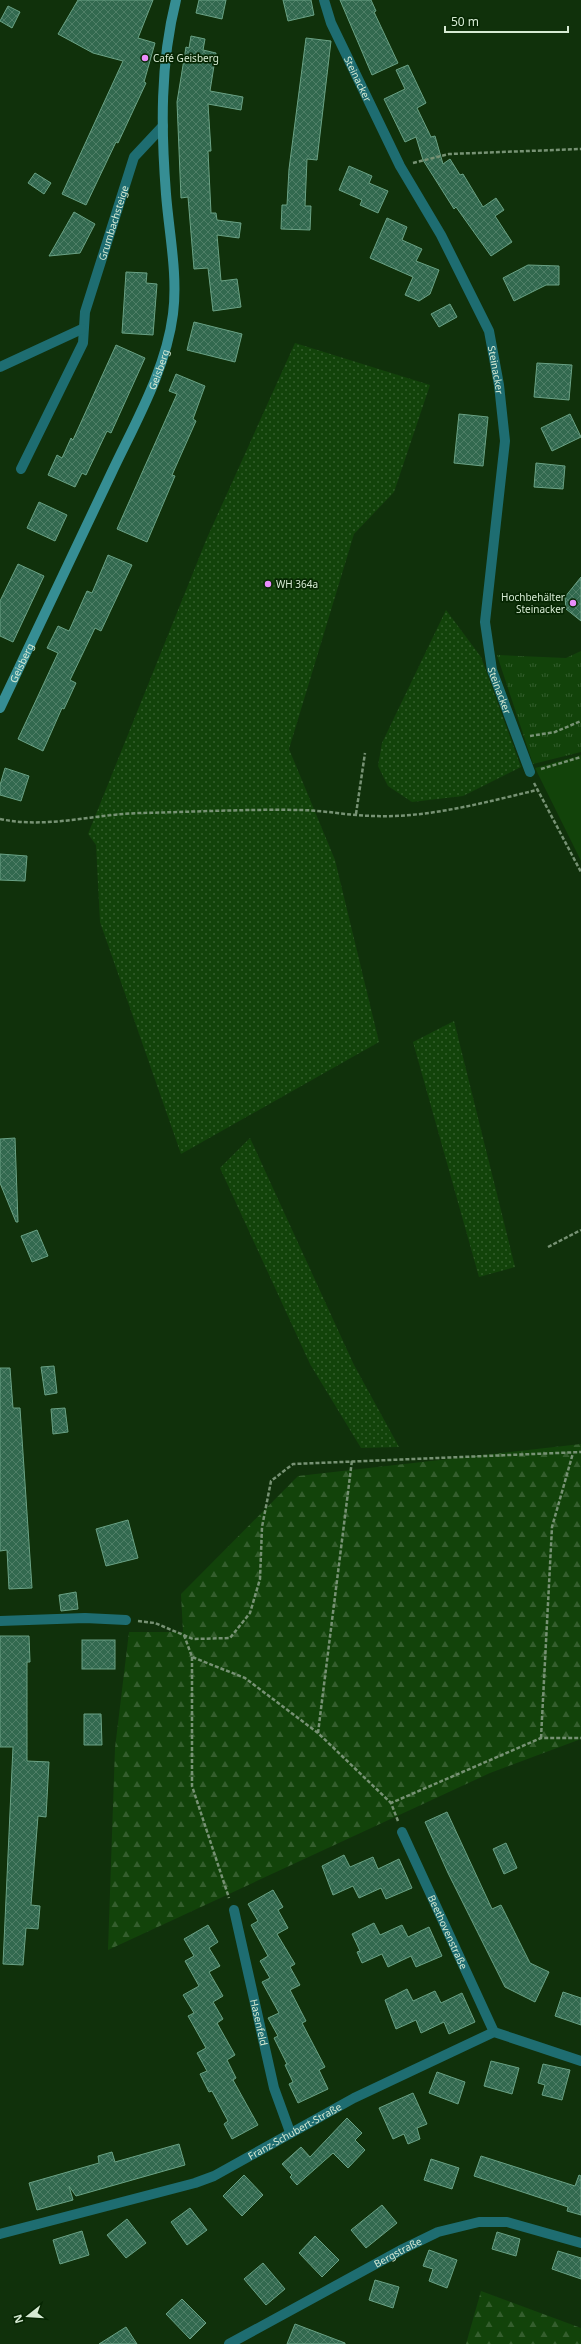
<svg xmlns="http://www.w3.org/2000/svg" width="581" height="2344" font-family="'Noto Sans',sans-serif">
	<defs>
		<pattern id="grass-dots" width="8" height="8" patternUnits="userSpaceOnUse"><rect width="8" height="8" fill="#12430a"/><path d="M2 2h.1M6 6h.1" fill="none" stroke="#345e2d" stroke-width="1.8" stroke-linecap="round"/></pattern>
		<pattern id="forest-firs" width="22" height="20" patternUnits="userSpaceOnUse"><rect width="22" height="20" fill="#12430a"/><path d="M5 1l3.5 6h-7zM16 11l3.5 6h-7z" fill="#345e2d"/></pattern>
		<pattern id="park-tufts" width="24" height="20" patternUnits="userSpaceOnUse"><rect width="24" height="20" fill="#12430a"/><path d="M3 7l-1-3M5 7V3M7 7l1-3M15 17l-1-3M17 17v-4M19 17l1-3" fill="none" stroke="#345e2d"/></pattern>
		<pattern id="building-cross-hatch" width="8" height="8" patternUnits="userSpaceOnUse"><rect width="8" height="8" fill="#32694f"/><path d="M0 0l8 8M0 8l8-8" fill="none" stroke="#4f7f67"/></pattern>
	</defs>
	<rect width="100%" height="100%" fill="#10310b"/>
	<g fill="url(#grass-dots)">
		<path d="M295,343L430,385L394,492L354,534L289,749L335,860L379,1042L181,1154L100,922L96,845L88,834L207,538Z"/>
		<path d="M446,610L481,657L521,767L463,796L412,802L388,786L378,766L382,743Z"/>
		<path d="M454,1021L515,1267L479,1277L413,1042Z"/>
		<path d="M250,1138L354,1365L399,1447L361,1448L310,1364L220,1168Z"/>
	</g>
	<g fill="url(#forest-firs)">
		<path d="M581,1444V1739L490,1773L108,1950L115,1748L129,1632H183L181,1594L298,1476Z"/>
		<path d="M481,2291L581,2328V2344H466Z"/>
	</g>
	<path fill="url(#park-tufts)" d="M581,651V752L533,764L497,655L566,658Z"/>
	<path fill="#12430a" d="M581,755V861L535,768Z"/>
	<g fill="url(#building-cross-hatch)" stroke="#6aa285">
		<path d="M78,0H153L138,38L155,43L144,82L146,83L118,143L116,142L86,205L62,194L123,61L93,53L58,34Z"/>
		<path d="M199,0H226L222,19L196,13Z"/>
		<path d="M283,0H311L314,15L288,21Z"/>
		<path d="M340,0H371L376,11L374,12L398,63L372,75Z"/>
		<path d="M8,6L20,12L12,28L0,21Z"/>
		<path d="M191,36L205,39L203,50L216,53L210,91L243,97L241,110L208,104L211,151H208L211,213H216L217,220L241,223L239,238L217,235L221,281L237,279L241,307L213,311L208,268L194,269L188,197L181,198L177,102L186,47L189,48Z"/>
		<path d="M306,38L331,41L317,160L307,159L305,206H311L310,230L281,229L282,205H287L289,169Z"/>
		<path d="M408,65L426,103L417,108L431,137L435,136L443,164L450,159L460,175L463,174L483,207L496,198L504,210L495,216L512,242L491,256L456,207L454,209L423,160L416,137L405,142L384,99L405,89L396,70Z"/>
		<path d="M349,166L372,176L369,183L388,191L378,213L360,205L362,200L339,190Z"/>
		<path d="M35,173L51,183L44,194L28,183Z"/>
		<path d="M74,212L95,224L80,253L49,256Z"/>
		<path d="M387,218L407,227L402,240L422,249L416,261L439,270L430,294L419,301L405,295L413,277L370,258Z"/>
		<path d="M528,265L559,266V285H546L514,301L503,278Z"/>
		<path d="M126,272L147,273L146,283L157,284L153,335L122,333Z"/>
		<path d="M450,304L457,317L439,327L431,314Z"/>
		<path d="M194,322L242,334L235,362L187,350Z"/>
		<path d="M116,345L145,358L111,433L107,431L86,475L82,473L75,487L48,475L57,455L62,458L71,438L73,440Z"/>
		<path d="M537,363L572,365L569,400L534,397Z"/>
		<path d="M176,374L205,386L193,419L196,421L172,475L175,476L147,542L117,529L177,394L169,391Z"/>
		<path d="M459,414L488,417L483,466L454,463Z"/>
		<path d="M570,414L581,437L552,451L541,428Z"/>
		<path d="M536,463L565,466L563,489L534,487Z"/>
		<path d="M39,502L67,515L55,541L27,528Z"/>
		<path d="M108,555L132,565L101,631L95,628L70,680L76,683L64,709L62,708L43,751L18,739L58,653L47,648L58,626L69,631L87,591L92,593Z"/>
		<path d="M18,564L44,576L13,642L0,636V601Z"/>
		<path d="M581,577V621L566,609L565,597Z"/>
		<path d="M5,768L29,776L21,801L0,795V785Z"/>
		<path d="M0,854L27,856L25,881L0,880Z"/>
		<path d="M15,1138L18,1222H16L0,1183V1139Z"/>
		<path d="M37,1230L48,1256L32,1262L21,1236Z"/>
		<path d="M54,1366L57,1393L45,1395L41,1367Z"/>
		<path d="M0,1368H10L13,1408H20L32,1588L9,1589L7,1550L0,1551Z"/>
		<path d="M65,1408L68,1432L53,1434L51,1409Z"/>
		<path d="M128,1520L138,1558L106,1566L96,1529Z"/>
		<path d="M76,1592L78,1609L61,1611L59,1595Z"/>
		<path d="M0,1636H29L30,1662H27V1761L49,1762L46,1817L38,1816L31,1905L40,1906L38,1929L26,1928L23,1965L3,1964L13,1747H0Z"/>
		<rect x="82" y="1640" width="33" height="29"/>
		<path d="M84,1714H101L102,1745H84Z"/>
		<path d="M447,1812L492,1909L501,1905L530,1963L549,1972L535,2002L505,1987L448,1873L425,1822Z"/>
		<path d="M506,1843L517,1868L504,1874L493,1849Z"/>
		<path d="M344,1855L350,1867L373,1857L378,1869L399,1859L412,1888L386,1899L381,1888L359,1898L353,1886L333,1895L322,1866Z"/>
		<path d="M273,1890L283,1907L278,1910L288,1928L277,1934L295,1964L290,1967L300,1985L290,1990L306,2021L302,2023L325,2067L319,2070L328,2089L298,2103L289,2084L293,2082L285,2065L287,2064L274,2038L278,2036L268,2018L279,2013L262,1982L270,1978L260,1961L268,1956L251,1925L258,1921L248,1904Z"/>
		<path d="M374,1923L380,1935L402,1925L408,1937L429,1927L442,1956L416,1967L411,1956L388,1967L382,1954L362,1963L357,1952L360,1951L352,1934Z"/>
		<path d="M208,1925L218,1942L209,1948L220,1966L209,1972L223,1996L213,2002L223,2019L217,2023L235,2055L227,2060L236,2078L233,2080L258,2125L232,2139L224,2124L228,2121L212,2091L209,2092L200,2074L207,2071L197,2053L206,2048L188,2016L194,2013L183,1995L199,1986L185,1961L194,1956L184,1939Z"/>
		<path d="M407,1989L413,2001L435,1991L441,2003L462,1993L475,2022L449,2034L444,2022L421,2033L416,2020L396,2029L385,2000Z"/>
		<path d="M563,1992L581,1998V2025L555,2016Z"/>
		<path d="M491,2061L519,2068L512,2094L484,2086Z"/>
		<path d="M543,2064L570,2070L562,2100L542,2095L545,2085L538,2083Z"/>
		<path d="M437,2072L465,2082L458,2104L429,2093Z"/>
		<path d="M413,2093L427,2124L417,2128L420,2139L408,2144L404,2134L393,2139L379,2108Z"/>
		<path d="M347,2118L362,2133L355,2140L365,2150L348,2168L333,2153L297,2185L290,2177L292,2175L282,2164L301,2147L310,2157Z"/>
		<path d="M179,2144L185,2165L76,2196L69,2186L73,2200L37,2210L29,2183L99,2163L98,2156L112,2152L115,2162Z"/>
		<path d="M481,2156L575,2186L579,2175L581,2176V2215L567,2211L568,2207L474,2176Z"/>
		<path d="M431,2159L459,2168L452,2189L424,2180Z"/>
		<path d="M244,2175L263,2195L242,2216L223,2196Z"/>
		<path d="M382,2205L397,2223L366,2248L351,2230Z"/>
		<path d="M190,2208L207,2230L187,2245L171,2222Z"/>
		<path d="M127,2219L146,2243L126,2258L107,2235Z"/>
		<path d="M82,2231L89,2255L60,2264L53,2240Z"/>
		<path d="M497,2232L520,2239L516,2256L492,2249Z"/>
		<path d="M315,2236L339,2260L322,2277L299,2253Z"/>
		<path d="M429,2250L457,2260L447,2288L429,2281L433,2269L423,2266Z"/>
		<path d="M558,2251L581,2258V2279L552,2269Z"/>
		<path d="M263,2263L285,2289L266,2305L244,2279Z"/>
		<path d="M375,2280L399,2287L393,2308L369,2300Z"/>
		<path d="M182,2299L206,2323L190,2339L166,2314Z"/>
		<path d="M295,2324L345,2343V2344H287Z"/>
		<path d="M126,2327L137,2344H99Z"/>
	</g>
	<g fill="none" stroke-linecap="round" stroke-linejoin="round">
		<g stroke="#779274" stroke-width="2.5" stroke-dasharray="4 2" stroke-linecap="butt">
			<path d="M413,163L449,154L581,149"/>
			<path d="M530,736L555,732L581,721"/>
			<path d="M541,769L581,757"/>
			<path d="M534,783L581,872"/>
			<path d="M356,814L365,753"/>
			<path d="M0,819C47,829 94,814 141,813C193,812 246,809 298,810C324,810 350,816 376,816C428,818 487,802 537,790"/>
			<path d="M548,1247L581,1230"/>
			<path d="M138,1621L155,1623L193,1639L230,1638L250,1613L260,1579L262,1527L271,1481L293,1464L581,1452"/>
			<path d="M184,1635L192,1657L245,1678L318,1733L391,1803"/>
			<path d="M192,1657V1786L229,1898"/>
			<path d="M318,1733L352,1460"/>
			<path d="M541,1738L552,1527L573,1453"/>
			<path d="M398,1821L391,1803L541,1738H581"/>
		</g>
		<path stroke="#1e6d71" stroke-width="10" id="s1" d="M21,469L83,343L85,312L134,157L163,126"/>
		<g stroke="#1e6d71" stroke-width="10">
			<path id="s2" d="M324,0L331,23L400,166L441,235L489,331L499,385L505,441L485,622L492,670L530,772"/>
			<path d="M0,367L82,329"/>
			<path d="M0,1621L85,1618L126,1620"/>
			<path id="s3" d="M402,1832L494,2032"/>
			<path id="s4" d="M234,1910L274,2088L290,2132"/>
			<path id="s5" d="M0,2234L195,2183L214,2176L354,2098L494,2032L581,2061"/>
			<path id="s6" d="M229,2344L403,2249L438,2232L479,2222H507L581,2243"/>
		</g>
		<path stroke="#368e94" stroke-width="10" id="s7" d="M0,708C37,630 74,552 111,474C135,423 166,370 173,314C178,275 169,233 166,194C161,130 160,63 176,0"/>
	</g>
	<g fill="#ea8dfc" stroke="#062602" stroke-width="1.5">
		<circle cx="145" cy="58" r="4"/>
		<circle cx="268" cy="584" r="4"/>
		<circle cx="573" cy="603" r="4"/>
	</g>
	<g text-anchor="middle" dominant-baseline="central" stroke-width="3.5" stroke-linejoin="round" paint-order="stroke">
		<g font-size="10" fill="#d6ead3" stroke="#062602" text-anchor="start">
			<text x="153" y="58">Café Geisberg</text>
			<text x="276" y="584">WH 364a</text>
			<text x="565" y="597" text-anchor="end">Hochbehälter<tspan x="565" dy="12">Steinacker</tspan></text>
		</g>
		<g font-size="10" fill="#d6ead3" stroke="#062602">
			<text stroke="none"><textPath href="#s2" startOffset="86">Steinacker</textPath></text>
			<text stroke="none"><textPath href="#s1" startOffset="265">Grumbachsteige</textPath></text>
			<text stroke="none"><textPath href="#s7" startOffset="374">Geisberg</textPath></text>
			<text stroke="none"><textPath href="#s2" startOffset="410">Steinacker</textPath></text>
			<text stroke="none"><textPath href="#s7" startOffset="50">Geisberg</textPath></text>
			<text stroke="none"><textPath href="#s2" startOffset="734">Steinacker</textPath></text>
			<text stroke="none"><textPath href="#s3" startOffset="110">Beethovenstraße</textPath></text>
			<text stroke="none"><textPath href="#s4" startOffset="115">Hasenfeld</textPath></text>
			<text stroke="none"><textPath href="#s5" startOffset="314">Franz-Schubert-Straße</textPath></text>
			<text stroke="none"><textPath href="#s6" startOffset="192">Bergstraße</textPath></text>
		</g>
	</g>
	<g transform="translate(28 2316) rotate(253)" stroke="#062602" stroke-width="3" paint-order="stroke">
	<path d="M0-3L7 15L0 10L-7 15Z" fill="#d6ead3"/>
	<text y="-6" font-size="11" font-weight="bold" text-anchor="middle" fill="#d6ead3">N</text>
	</g>
	<path d="M445 26v6h123v-6" fill="none" stroke="#d6ead3" stroke-width="2"/>
	<text x="451" y="26" font-size="12" fill="#d6ead3" stroke="#062602" stroke-width="3" paint-order="stroke">50 m</text>
</svg>
